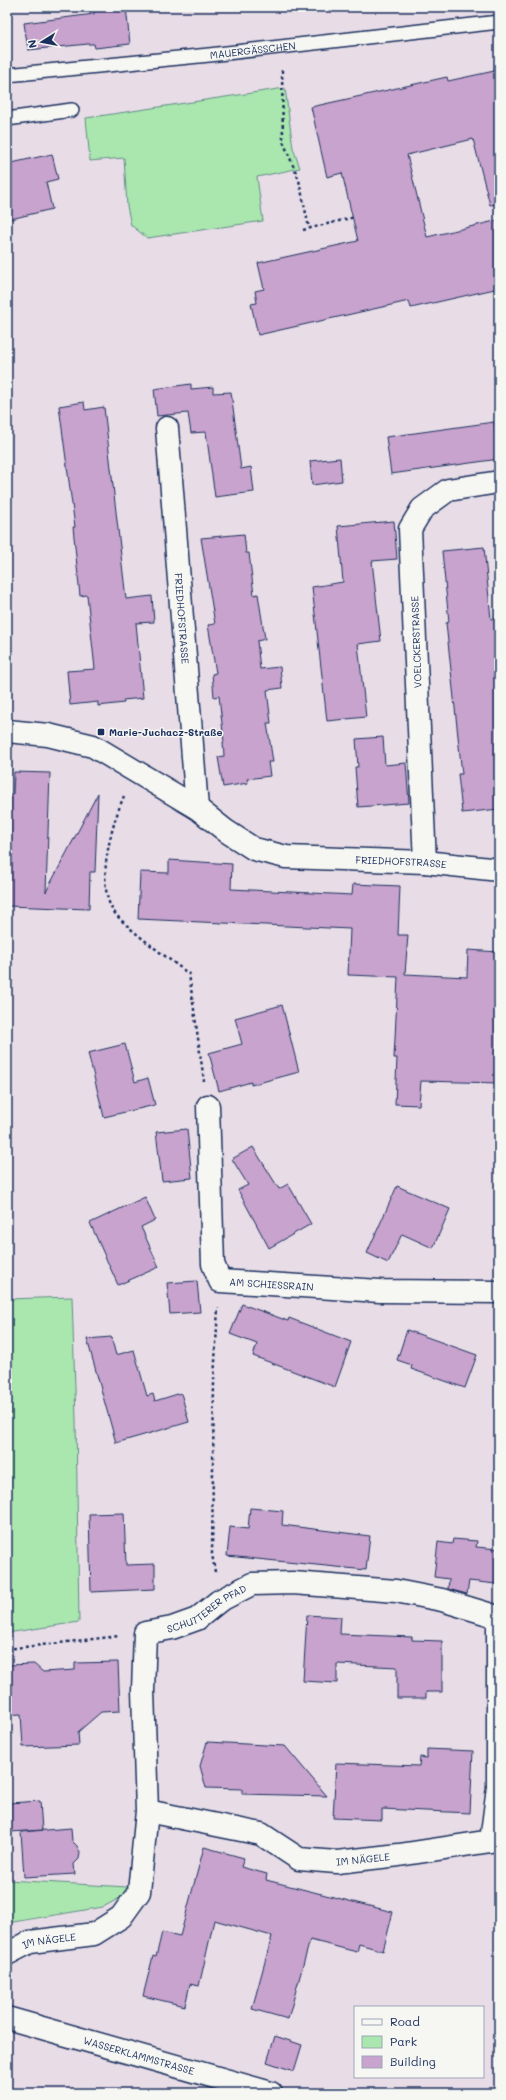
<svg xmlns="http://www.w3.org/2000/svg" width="506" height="2100" viewBox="0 0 506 2100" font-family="Mali,sans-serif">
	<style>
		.green { fill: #a9e7ae; stroke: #628b86 }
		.building { fill: #c7a3cd; stroke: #1b2f5e }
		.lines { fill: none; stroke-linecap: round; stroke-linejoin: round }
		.service-casing { stroke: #1b2f5e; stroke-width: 16 }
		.minor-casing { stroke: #1b2f5e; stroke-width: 25 }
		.path { stroke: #1b2f5e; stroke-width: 2.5; stroke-dasharray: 3 3; stroke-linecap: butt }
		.service { stroke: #f6f6f2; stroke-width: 13 }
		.minor { stroke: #f6f6f2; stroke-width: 22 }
		.poi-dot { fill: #1b2f5e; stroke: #f6f6f2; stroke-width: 1.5 }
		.labels { text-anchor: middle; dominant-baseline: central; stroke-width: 3; stroke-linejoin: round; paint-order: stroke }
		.street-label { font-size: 10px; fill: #1b2f5e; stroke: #f6f6f2 }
		.poi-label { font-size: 10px; font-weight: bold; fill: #1b2f5e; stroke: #f6f6f2; text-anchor: start }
	</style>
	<rect width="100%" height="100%" fill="#e8dde7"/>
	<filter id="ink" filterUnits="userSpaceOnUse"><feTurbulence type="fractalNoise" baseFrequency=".025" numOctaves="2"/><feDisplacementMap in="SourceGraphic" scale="8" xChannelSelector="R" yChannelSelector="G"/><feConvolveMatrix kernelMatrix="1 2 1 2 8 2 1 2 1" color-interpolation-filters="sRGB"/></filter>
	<g filter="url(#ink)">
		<g class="green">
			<path d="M 285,88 L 293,148 L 300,168 L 257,177 L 263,221 L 147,238 L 131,225 L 127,206 L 124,158 L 90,161 L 86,118 Z"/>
			<path d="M 72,1297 L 76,1419 L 79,1622 L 7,1633 L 7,1299 Z"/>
			<path d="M 7,1880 L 128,1887 L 120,1898 L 103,1907 L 7,1923 Z"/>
		</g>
		<g class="building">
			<path d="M 111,7 L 126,7 L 130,44 L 95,48 L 94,44 L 88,44 L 28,50 L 24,23 L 94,14 L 94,9 Z"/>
			<path d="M 499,70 L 499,204 L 490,205 L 473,139 L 407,155 L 427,237 L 499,220 L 499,288 L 411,308 L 409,301 L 258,335 L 251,304 L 257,303 L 255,291 L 264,289 L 258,263 L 358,241 L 342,173 L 327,177 L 311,107 L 447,77 L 448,81 Z"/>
			<path d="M 52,154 L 58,179 L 46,182 L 52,209 L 7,220 L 7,164 Z"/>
			<path d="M 191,384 L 191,389 L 213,387 L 213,393 L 231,392 L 241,469 L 251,467 L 254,492 L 215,497 L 206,432 L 191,433 L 188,413 L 157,416 L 154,389 Z"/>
			<path d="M 84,402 L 85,410 L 104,407 L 126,599 L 152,596 L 154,622 L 136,623 L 143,698 L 123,700 L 124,703 L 98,706 L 98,702 L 70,705 L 67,671 L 95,669 L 87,595 L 80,596 L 73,527 L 75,527 L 59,406 Z"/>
			<path d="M 494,422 L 499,459 L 391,474 L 386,437 Z"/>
			<path d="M 340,458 L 342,481 L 312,485 L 310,461 Z"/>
			<path d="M 394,521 L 397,559 L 372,561 L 381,641 L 358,644 L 366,717 L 327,721 L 312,587 L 343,582 L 338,526 Z"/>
			<path d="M 244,534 L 246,553 L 249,553 L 254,595 L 258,594 L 265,639 L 257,641 L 260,669 L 280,667 L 282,688 L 267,690 L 271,723 L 267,723 L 273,762 L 268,762 L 270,776 L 247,779 L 248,783 L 223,787 L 218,757 L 224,756 L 223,742 L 224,742 L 219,696 L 214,697 L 212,674 L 216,673 L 208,625 L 215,624 L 201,538 Z"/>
			<path d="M 484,547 L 491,619 L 499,618 L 499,809 L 462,813 L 458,774 L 462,774 L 446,623 L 449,622 L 442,551 Z"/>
			<path d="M 383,737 L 385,765 L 406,763 L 409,803 L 358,807 L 355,767 L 358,767 L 356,739 Z"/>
			<path d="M 14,772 L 50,773 L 46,892 L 98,793 L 95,872 L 90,872 L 89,909 L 7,906 L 7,795 L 13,795 Z"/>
			<path d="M 169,860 L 232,864 L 231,889 L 352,895 L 353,884 L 400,886 L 398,935 L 408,935 L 405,974 L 467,977 L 468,950 L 499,952 L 499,1083 L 421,1081 L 419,1105 L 395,1104 L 397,1058 L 394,1058 L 398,977 L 348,975 L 350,929 L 138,919 L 140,872 L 169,873 Z"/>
			<path d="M 282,1005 L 299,1072 L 251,1085 L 251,1082 L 219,1091 L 209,1053 L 242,1044 L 235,1018 Z"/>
			<path d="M 125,1044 L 135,1082 L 148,1078 L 155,1105 L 104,1117 L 88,1053 Z"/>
			<path d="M 187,1129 L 192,1178 L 162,1181 L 156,1132 Z"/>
			<path d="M 253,1147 L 279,1189 L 288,1184 L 311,1224 L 269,1248 L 238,1190 L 248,1185 L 232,1159 Z"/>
			<path d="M 397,1186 L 450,1209 L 433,1248 L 402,1234 L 388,1263 L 367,1253 Z"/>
			<path d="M 145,1197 L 155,1220 L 141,1227 L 159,1267 L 118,1285 L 90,1223 Z"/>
			<path d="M 197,1281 L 200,1312 L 170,1314 L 167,1283 Z"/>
			<path d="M 242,1304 L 288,1321 L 289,1318 L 351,1342 L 335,1387 L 253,1356 L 257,1344 L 230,1334 Z"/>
			<path d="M 407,1330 L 477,1355 L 465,1388 L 411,1369 L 412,1365 L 397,1360 Z"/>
			<path d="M 111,1337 L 116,1355 L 134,1350 L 147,1396 L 153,1394 L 155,1401 L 181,1393 L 189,1422 L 116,1443 L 87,1339 Z"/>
			<path d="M 250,1508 L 283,1511 L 282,1525 L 370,1536 L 366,1570 L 227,1556 L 230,1527 L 248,1529 Z"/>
			<path d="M 124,1513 L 126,1565 L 155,1564 L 155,1589 L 91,1592 L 89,1514 Z"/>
			<path d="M 453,1539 L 477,1541 L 476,1547 L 499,1549 L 496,1584 L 469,1581 L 467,1594 L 448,1589 L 449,1579 L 434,1577 L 438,1542 L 452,1544 Z"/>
			<path d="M 307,1615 L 341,1617 L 340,1634 L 412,1637 L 412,1640 L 442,1641 L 442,1692 L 426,1692 L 426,1698 L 397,1698 L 397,1667 L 337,1664 L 337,1683 L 303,1681 Z"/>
			<path d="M 118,1662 L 120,1711 L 101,1712 L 78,1732 L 79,1745 L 23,1747 L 21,1714 L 7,1715 L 7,1665 L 34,1664 L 43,1672 L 75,1670 L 75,1663 Z"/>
			<path d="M 207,1742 L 285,1746 L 327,1796 L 242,1794 L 242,1789 L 206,1788 L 200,1766 Z"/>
			<path d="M 427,1749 L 473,1751 L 470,1813 L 382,1809 L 382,1820 L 333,1818 L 336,1763 L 419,1766 L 420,1757 L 427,1758 Z"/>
			<path d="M 40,1801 L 42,1830 L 10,1832 L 9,1803 Z"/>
			<path d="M 71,1828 L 72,1841 L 77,1846 L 80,1852 L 79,1859 L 74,1864 L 75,1874 L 24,1877 L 21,1832 Z"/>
			<path d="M 204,1847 L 244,1858 L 241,1867 L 267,1874 L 266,1880 L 393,1912 L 383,1951 L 359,1944 L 357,1952 L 310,1940 L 288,2019 L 252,2009 L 272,1936 L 214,1920 L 199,1986 L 190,1984 L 185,2006 L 143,1996 L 153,1956 L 156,1957 L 162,1932 L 180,1936 Z"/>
			<path d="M 275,2036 L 302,2045 L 294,2071 L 267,2062 Z"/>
		</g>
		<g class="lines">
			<g class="service-casing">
				<g id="service">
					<path id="s1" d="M 7,75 L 209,55 L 499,22"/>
					<path d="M 7,119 L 72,110"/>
				</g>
			</g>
			<g class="minor-casing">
				<g id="minor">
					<path id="s2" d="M 167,428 L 197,808"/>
					<path id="s3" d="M 7,731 L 48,735 L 93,746 L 197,808 L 226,831 L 254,849 L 286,857 L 425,862 L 499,870"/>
					<path d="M 425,862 L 410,529 L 422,509 L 448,490 L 499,482"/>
					<path id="s4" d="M 208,1106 L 213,1264 L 220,1281 L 380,1291 L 499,1292"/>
					<path id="s5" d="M 7,1954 L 30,1942 L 94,1934 L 121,1917 L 139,1892 L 147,1811 L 143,1691 L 145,1633 L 172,1628 L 197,1619 L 219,1601 L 252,1584 L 293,1583 L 396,1591 L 442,1600 L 498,1617 L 498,1787 L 491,1841 L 399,1855 L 337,1862 L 299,1859 L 261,1834 L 147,1811"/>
					<path id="s6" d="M 7,2018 L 271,2093"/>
				</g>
			</g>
			<g class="path">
				<path d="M 282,70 L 283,141 L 299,180 L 309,228"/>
				<path d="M 303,230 L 355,217"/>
				<path d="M 124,796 C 112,824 96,880 112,909 C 121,925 172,961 189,974 L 204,1081"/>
				<path d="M 215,1572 L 212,1554 L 214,1380 L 218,1308"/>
				<path d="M 7,1649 L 119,1636"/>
			</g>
			<use href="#service" class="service"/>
			<use href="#minor" class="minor"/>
		</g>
	</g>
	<rect class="poi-dot" x="97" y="728" width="8" height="8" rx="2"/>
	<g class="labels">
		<g class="street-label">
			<text stroke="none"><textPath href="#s1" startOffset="247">MAUERGÄSSCHEN</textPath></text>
			<text stroke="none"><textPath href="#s2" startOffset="191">FRIEDHOFSTRASSE</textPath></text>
			<text transform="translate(416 642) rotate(-92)">VOELCKERSTRASSE</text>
			<text stroke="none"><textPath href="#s3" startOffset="427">FRIEDHOFSTRASSE</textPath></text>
			<text stroke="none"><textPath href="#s4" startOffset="228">AM SCHIESSRAIN</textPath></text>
			<text stroke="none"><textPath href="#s5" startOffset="480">SCHUTTERER PFAD</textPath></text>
			<text transform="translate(363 1859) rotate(-6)">IM NÄGELE</text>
			<text stroke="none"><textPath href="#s5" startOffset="45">IM NÄGELE</textPath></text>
			<text stroke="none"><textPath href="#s6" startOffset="137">WASSERKLAMMSTRASSE</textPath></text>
		</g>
		<g class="poi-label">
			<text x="109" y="732">Marie-Juchacz-Straße</text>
		</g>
	</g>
	<rect width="506" height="2100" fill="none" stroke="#f6f6f2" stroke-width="24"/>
	<rect x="12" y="12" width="482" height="2076" fill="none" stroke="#1b2f5e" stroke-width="1.5" filter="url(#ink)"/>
	<rect x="354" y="2006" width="130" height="72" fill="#f6f6f2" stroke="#9ea6b7"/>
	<rect x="362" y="2019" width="20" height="6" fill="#f6f6f2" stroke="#9ea6b7"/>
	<text x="390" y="2026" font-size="12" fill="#1b2f5e">Road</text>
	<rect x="362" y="2036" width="20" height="12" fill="#a9e7ae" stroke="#9ea6b7"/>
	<text x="390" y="2046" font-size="12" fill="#1b2f5e">Park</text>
	<rect x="362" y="2056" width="20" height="12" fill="#c7a3cd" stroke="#9ea6b7"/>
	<text x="390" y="2066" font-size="12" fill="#1b2f5e">Building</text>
	<g transform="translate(42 42) rotate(259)" stroke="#f6f6f2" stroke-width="3" paint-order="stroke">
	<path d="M0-3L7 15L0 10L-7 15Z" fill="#1b2f5e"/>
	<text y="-6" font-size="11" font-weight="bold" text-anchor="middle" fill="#1b2f5e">N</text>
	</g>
</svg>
